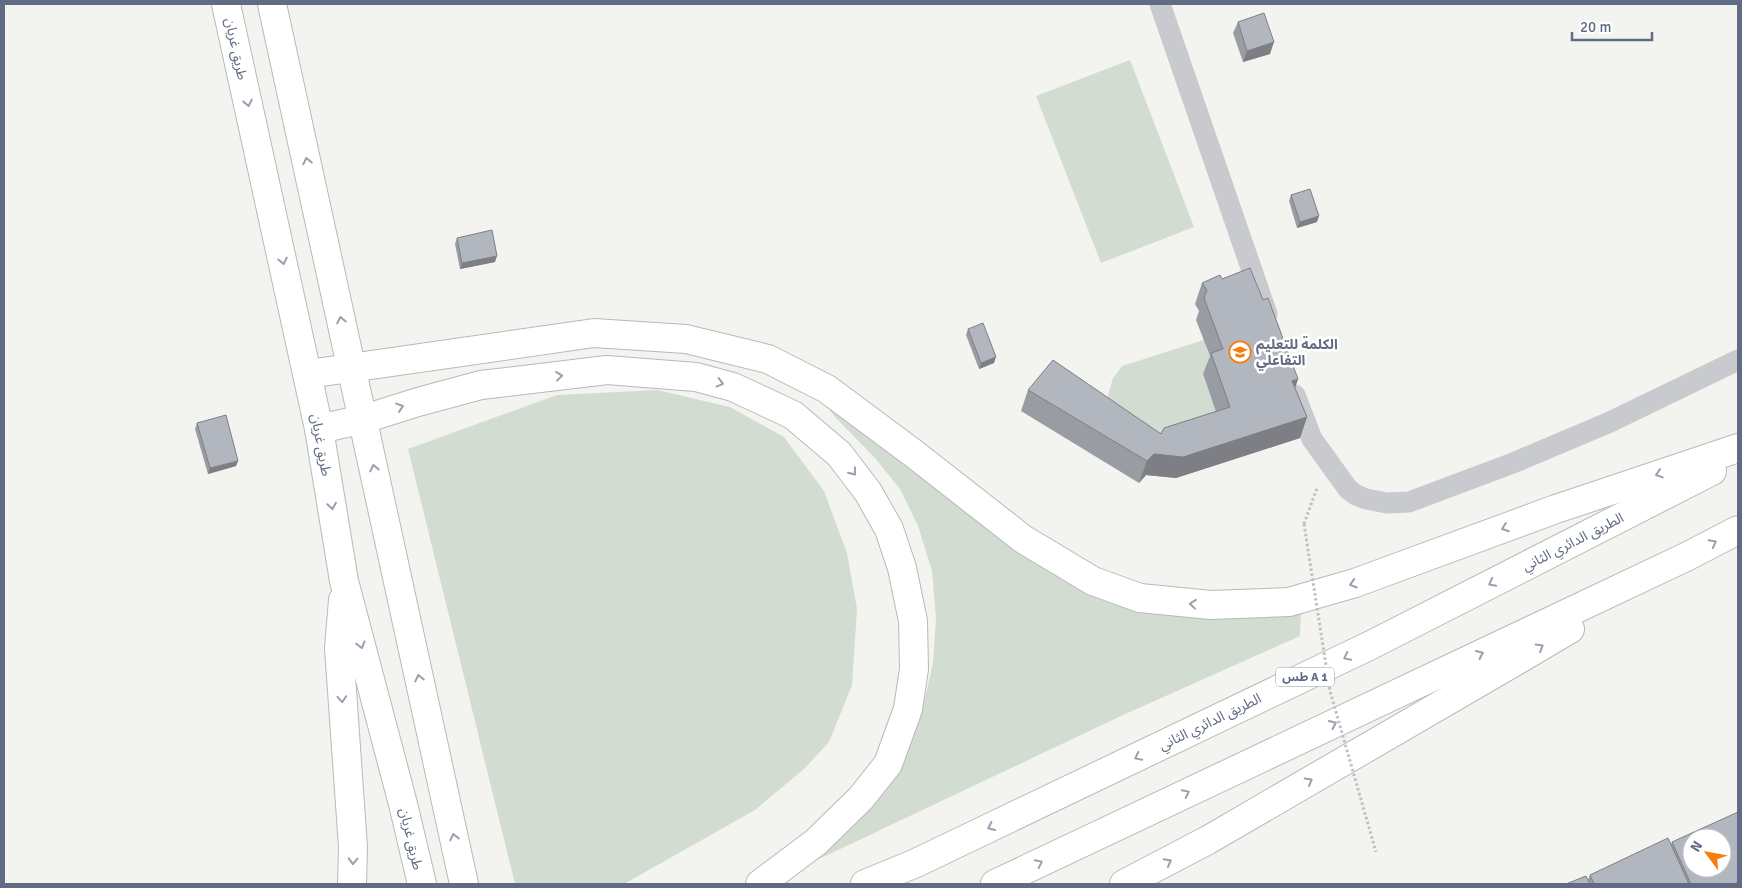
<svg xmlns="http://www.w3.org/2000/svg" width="1742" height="888" viewBox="0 0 1742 888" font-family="Signika,'Noto Sans Arabic',sans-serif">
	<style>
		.green { fill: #d2dcd0 }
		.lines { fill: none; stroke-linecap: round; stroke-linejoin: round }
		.highway-casing { stroke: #b7b9bd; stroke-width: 30 }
		.path { stroke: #bec0c2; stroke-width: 3; stroke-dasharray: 2.5 2.5; stroke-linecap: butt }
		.street { stroke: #c8cace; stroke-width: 21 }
		.highway { stroke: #fff; stroke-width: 28 }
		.path-bridge { stroke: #bec0c2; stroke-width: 3; stroke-dasharray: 2.5 2.5; stroke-linecap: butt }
		.wall { fill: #999da3 }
		.shaded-wall { fill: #7d7f85 }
		.building { fill: #b2b6be; stroke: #7d7f85; fill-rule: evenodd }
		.oneway { stroke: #989faf }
		.labels { text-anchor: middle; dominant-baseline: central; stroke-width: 5; stroke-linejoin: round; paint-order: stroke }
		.shield { fill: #fff; stroke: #9097a9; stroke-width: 1 }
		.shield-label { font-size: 12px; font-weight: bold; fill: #606b84 }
		.street-label { font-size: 14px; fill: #606b84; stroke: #fff }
		.poi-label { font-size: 14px; font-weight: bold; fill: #606b84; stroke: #fff; text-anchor: start }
	</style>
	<rect width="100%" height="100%" fill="#f3f4ef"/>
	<g class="green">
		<path d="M 1130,60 L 1194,227 L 1101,263 L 1036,96 Z"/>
		<path d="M 1204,340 L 1215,370 L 1203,375 L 1222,429 L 1156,449 L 1110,409 L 1108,395 L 1113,378 L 1122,366 Z"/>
		<path d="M 657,390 L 730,407 L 784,437 L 824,491 L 847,553 L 857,609 L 852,685 L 829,742 L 805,768 L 755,810 L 624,884 L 515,884 L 408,449 L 557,395 Z"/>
		<path d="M 819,395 L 970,509 L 1097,598 L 1155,611 L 1301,610 L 1300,636 L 1121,716 L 798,869 L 905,750 L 923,707 L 933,663 L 936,618 L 932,571 L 918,526 L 900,489 L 875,458 L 834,416 Z"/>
	</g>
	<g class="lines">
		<g class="highway-casing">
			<g id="highway">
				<path d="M 226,4 L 319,429 L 344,581 L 403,804 L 422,884"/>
				<path d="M 272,4 L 464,884"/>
				<path d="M 308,374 L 594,333 L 686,339 L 768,359 L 827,389 L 913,453 L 1023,539 L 1093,581 L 1140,598 L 1211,605 L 1289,602 L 1355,583 L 1556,509 L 1738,448"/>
				<path d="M 319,429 L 364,419 L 418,402 L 481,385 L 607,370 L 696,377 L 733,387 L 793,415 L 839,454 L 868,492 L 889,529 L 902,568 L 913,621 L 914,669 L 908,709 L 888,764 L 861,798 L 816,842 L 760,884"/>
				<path d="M 343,600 L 339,648 L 353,847 L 352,884"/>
				<path d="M 865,884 L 916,863 L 1371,645 L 1712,471"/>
				<path d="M 995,884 L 1688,556 L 1738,530"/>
				<path d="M 1124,884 L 1208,840 L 1516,661 L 1570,629"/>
			</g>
		</g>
		<path class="path" d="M 1304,524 L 1317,488"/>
		<g class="street">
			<path d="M 1160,4 L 1267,314"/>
			<path d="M 1295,395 L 1312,439 L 1348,489 L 1356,495 L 1366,499 L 1387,503 L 1409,502 L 1513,463 L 1610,422 L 1738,360"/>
		</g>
		<use href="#highway" class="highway"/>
		<path class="path-bridge" d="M 1304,524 L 1330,691 L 1376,852"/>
	</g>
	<g class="wall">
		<path d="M 1238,22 L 1270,54 L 1243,62 L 1233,33 Z"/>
		<path d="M 1291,195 L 1317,222 L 1297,228 L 1289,201 Z"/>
		<path d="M 457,238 L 495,262 L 460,269 L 455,244 Z"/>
		<path d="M 1222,279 L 1263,300 L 1298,379 L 1295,388 L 1307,417 L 1300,438 L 1176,478 L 1146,475 L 1139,483 L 1021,411 L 1028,390 L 1161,434 L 1216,412 L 1203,374 L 1210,356 L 1196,320 L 1199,311 L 1195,304 L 1202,283 Z"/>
		<path d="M 968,329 L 994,363 L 979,369 L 966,335 Z"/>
		<path d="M 197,423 L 238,461 L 236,466 L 208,474 L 195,429 Z"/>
		<path d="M 1672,842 L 1738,884 L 1566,884 L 1588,880 L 1590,875 L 1671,845 Z"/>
	</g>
	<g class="shaded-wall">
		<path d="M 1274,42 L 1270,54 L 1243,62 L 1247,51 Z"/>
		<path d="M 1319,216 L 1317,222 L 1297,228 L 1300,222 Z"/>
		<path d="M 497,256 L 495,262 L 460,269 L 462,263 Z"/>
		<path d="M 996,357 L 994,363 L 979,369 L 981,363 Z"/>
		<path d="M 1298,379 L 1291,400 L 1292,381 Z"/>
		<path d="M 1307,417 L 1300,438 L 1176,478 L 1146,475 L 1139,483 L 1147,461 L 1154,454 Z"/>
		<path d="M 238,461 L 236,466 L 208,474 L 210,468 Z"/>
	</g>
	<g class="building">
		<path d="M 1264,13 L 1274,42 L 1247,51 L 1238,22 Z"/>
		<path d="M 1310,189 L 1319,216 L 1300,222 L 1291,195 Z"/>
		<path d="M 492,230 L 497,256 L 462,263 L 457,238 Z"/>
		<path d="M 1250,268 L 1263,300 L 1268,298 L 1298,379 L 1292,381 L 1307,417 L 1183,457 L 1154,454 L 1147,461 L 1028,390 L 1053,360 L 1161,434 L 1164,428 L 1230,407 L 1211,353 L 1223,349 L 1204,298 L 1207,290 L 1202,283 L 1220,275 L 1222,279 Z"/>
		<path d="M 983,323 L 996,357 L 981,363 L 968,329 Z"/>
		<path d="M 226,415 L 238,461 L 210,468 L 197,423 Z"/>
		<path d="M 1738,812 L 1738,882 L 1734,884 L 1691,884 L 1672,842 ZM 1692,838 L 1722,838 L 1722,868 L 1692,868 Z"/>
		<path d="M 1668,838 L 1689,884 L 1594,884 L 1590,875 Z"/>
		<path d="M 1586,876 L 1590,884 L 1566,884 Z"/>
	</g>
	<defs><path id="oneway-chevron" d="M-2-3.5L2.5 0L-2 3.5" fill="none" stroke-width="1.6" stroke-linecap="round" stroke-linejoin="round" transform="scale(1.25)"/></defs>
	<g class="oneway">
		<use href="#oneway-chevron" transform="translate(248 103) rotate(78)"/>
		<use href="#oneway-chevron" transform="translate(307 161) rotate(-102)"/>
		<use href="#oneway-chevron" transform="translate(283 261) rotate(78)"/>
		<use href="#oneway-chevron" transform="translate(341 320) rotate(-102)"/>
		<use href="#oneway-chevron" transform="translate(559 376) rotate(-7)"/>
		<use href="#oneway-chevron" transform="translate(720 383) rotate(15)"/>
		<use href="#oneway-chevron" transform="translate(400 407) rotate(-18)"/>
		<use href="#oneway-chevron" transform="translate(374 468) rotate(-102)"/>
		<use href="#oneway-chevron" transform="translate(853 472) rotate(52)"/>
		<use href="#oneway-chevron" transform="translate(1659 474) rotate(162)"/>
		<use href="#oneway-chevron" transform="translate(332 506) rotate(81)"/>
		<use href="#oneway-chevron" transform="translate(1505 528) rotate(160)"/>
		<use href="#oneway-chevron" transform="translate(1713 543) rotate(-28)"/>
		<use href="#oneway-chevron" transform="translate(1492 583) rotate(153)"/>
		<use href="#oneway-chevron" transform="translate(1353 584) rotate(163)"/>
		<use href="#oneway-chevron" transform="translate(1193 604) rotate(-174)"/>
		<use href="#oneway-chevron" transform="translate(361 645) rotate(75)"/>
		<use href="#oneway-chevron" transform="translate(1540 647) rotate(-31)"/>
		<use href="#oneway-chevron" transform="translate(1480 654) rotate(-25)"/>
		<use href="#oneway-chevron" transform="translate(1347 657) rotate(154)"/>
		<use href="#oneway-chevron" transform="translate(419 678) rotate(-102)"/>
		<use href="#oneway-chevron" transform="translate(342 699) rotate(86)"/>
		<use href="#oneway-chevron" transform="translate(1333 724) rotate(-25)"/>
		<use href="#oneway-chevron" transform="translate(1138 757) rotate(154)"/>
		<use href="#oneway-chevron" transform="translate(1309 781) rotate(-30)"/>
		<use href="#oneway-chevron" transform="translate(1186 793) rotate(-26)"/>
		<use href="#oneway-chevron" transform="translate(991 827) rotate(155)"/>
		<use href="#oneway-chevron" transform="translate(454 837) rotate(-102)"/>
		<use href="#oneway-chevron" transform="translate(353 861) rotate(92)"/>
		<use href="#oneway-chevron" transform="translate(1168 862) rotate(-28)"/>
		<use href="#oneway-chevron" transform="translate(1039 863) rotate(-26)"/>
	</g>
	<defs>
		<g id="school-ring" transform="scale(1.125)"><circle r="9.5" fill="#fff" stroke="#f57e0e" stroke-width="1.5"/><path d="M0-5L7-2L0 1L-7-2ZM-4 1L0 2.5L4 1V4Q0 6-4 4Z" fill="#f57e0e"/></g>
	</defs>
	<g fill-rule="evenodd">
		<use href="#school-ring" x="1240" y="352"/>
	</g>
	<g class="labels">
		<rect class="shield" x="1276" y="667.5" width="58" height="19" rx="4"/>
		<g class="shield-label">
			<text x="1305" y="677">طس A 1</text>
		</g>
		<g class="street-label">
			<text transform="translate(236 49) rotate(78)">طريق غريان</text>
			<text transform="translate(321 445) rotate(80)">طريق غريان</text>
			<text transform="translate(1573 542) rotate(-27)">الطريق الدائري الثاني</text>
			<text transform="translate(1210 722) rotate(-26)">الطريق الدائري الثاني</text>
			<text transform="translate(411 839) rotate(77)">طريق غريان</text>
		</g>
		<g class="poi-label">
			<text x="1256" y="344">الكلمة للتعليم<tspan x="1256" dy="16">التفاعلي</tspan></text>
		</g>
	</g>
	<rect width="1742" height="888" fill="none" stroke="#606b84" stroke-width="10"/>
	<g transform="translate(1707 853) rotate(302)"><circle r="24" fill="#ffffff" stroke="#bfc4ce"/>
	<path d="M0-4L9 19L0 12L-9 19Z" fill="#f57e0e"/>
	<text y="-8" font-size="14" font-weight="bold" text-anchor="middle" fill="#606b84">N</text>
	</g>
	<path d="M1572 32v8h80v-8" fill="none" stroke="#606b84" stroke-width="2.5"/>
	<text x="1580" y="32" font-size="15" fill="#606b84" stroke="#ffffff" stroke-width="4" paint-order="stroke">20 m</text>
</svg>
